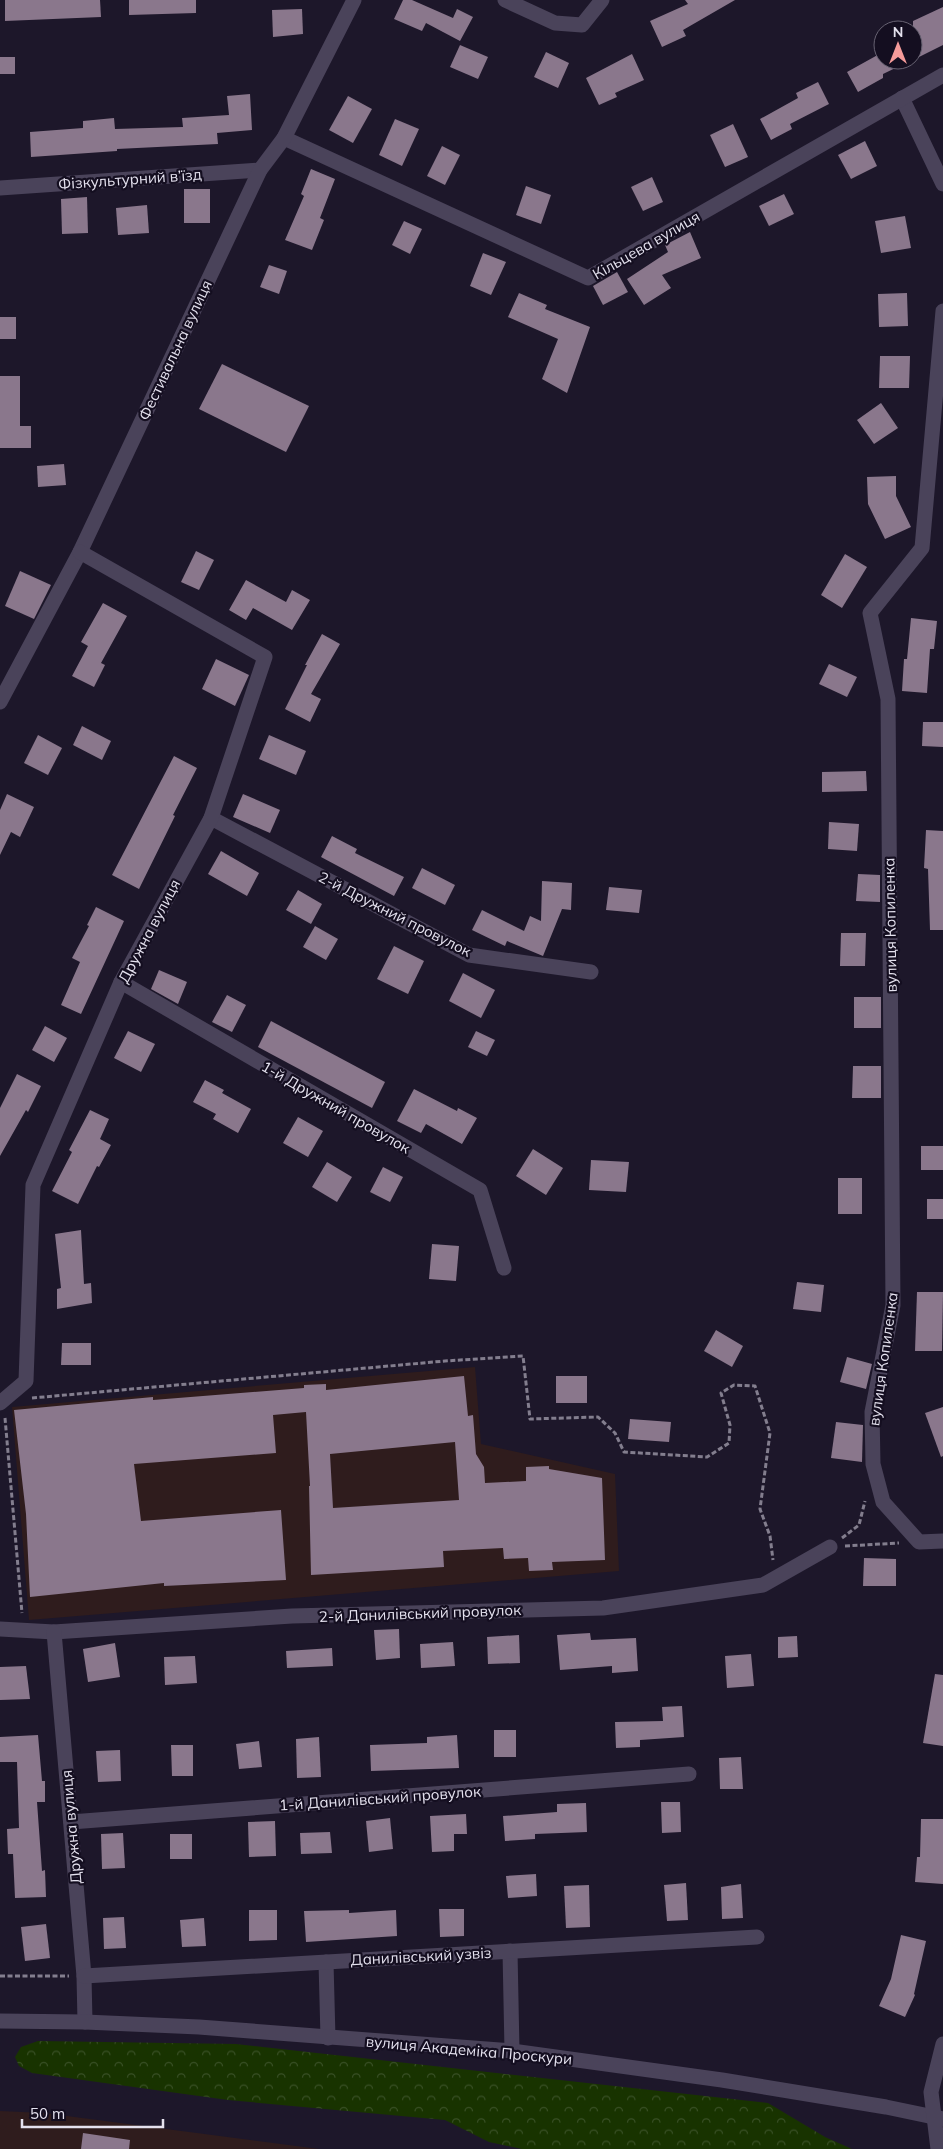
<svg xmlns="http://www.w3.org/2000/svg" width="943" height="2149" viewBox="0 0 943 2149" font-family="Mulish,sans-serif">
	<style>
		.industrial { fill: #2f1c1d }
		.forest { fill: url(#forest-crowns) }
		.building { fill: #8a778c; fill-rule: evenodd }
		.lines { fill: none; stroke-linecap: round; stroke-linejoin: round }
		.path { stroke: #837e8e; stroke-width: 3; stroke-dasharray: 5 2.5; stroke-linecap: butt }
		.minor { stroke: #4a435a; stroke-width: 15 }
		.labels { text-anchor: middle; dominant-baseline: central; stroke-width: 4.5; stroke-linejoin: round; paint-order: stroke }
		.street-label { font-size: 15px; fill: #e4e1ee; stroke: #140e20 }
	</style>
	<defs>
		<pattern id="forest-crowns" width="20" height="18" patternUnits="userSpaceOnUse" patternTransform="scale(1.25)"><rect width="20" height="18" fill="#183300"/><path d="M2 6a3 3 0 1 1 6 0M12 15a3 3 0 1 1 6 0" fill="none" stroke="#395026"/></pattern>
	</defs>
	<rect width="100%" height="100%" fill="#1d172a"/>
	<g class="industrial">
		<path d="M 475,1367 L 481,1444 L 615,1474 L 619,1571 L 29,1620 L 12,1407 Z"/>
		<path d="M 0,2111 L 44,2113 L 319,2149 L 0,2149 Z"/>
	</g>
	<path class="forest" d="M 38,2041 L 236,2044 L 768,2103 L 825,2137 L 852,2149 L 522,2149 L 489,2142 L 445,2120 L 228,2100 L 32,2073 L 19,2066 L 15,2057 L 21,2047 Z"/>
	<g class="building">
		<path d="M 5,0 L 100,0 L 101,17 L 5,21 Z"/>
		<path d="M 129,0 L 196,0 L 196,13 L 129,15 Z"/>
		<path d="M 403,0 L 412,0 L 453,18 L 457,9 L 473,17 L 460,41 L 426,23 L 422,31 L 394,19 Z"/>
		<path d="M 685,0 L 735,0 L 683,30 L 686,36 L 662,47 L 650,21 L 688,4 Z"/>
		<path d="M 943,7 L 943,45 L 913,60 L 913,21 Z"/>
		<path d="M 302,9 L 303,34 L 273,37 L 272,10 Z"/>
		<path d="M 460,45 L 488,57 L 478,79 L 450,67 Z"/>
		<path d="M 546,52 L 569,63 L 558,88 L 534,77 Z"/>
		<path d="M 883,52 L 883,60 L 912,60 L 883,74 L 883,78 L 858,92 L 847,72 Z"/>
		<path d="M 632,54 L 644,80 L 615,93 L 617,97 L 599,105 L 586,78 Z"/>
		<rect x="0" y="57" width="15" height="17"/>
		<path d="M 818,82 L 829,104 L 790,124 L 792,129 L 771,140 L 760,119 L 798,98 L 796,93 Z"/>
		<path d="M 250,94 L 252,130 L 217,133 L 218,144 L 117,149 L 117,151 L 31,157 L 30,132 L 83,128 L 83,121 L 114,118 L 115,129 L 183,127 L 182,118 L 229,115 L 227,96 Z"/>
		<path d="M 348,96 L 372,109 L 353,143 L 329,130 Z"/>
		<path d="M 395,119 L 419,129 L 402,166 L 379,155 Z"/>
		<path d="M 733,124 L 748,157 L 725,167 L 710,135 Z"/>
		<path d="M 865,141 L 877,166 L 851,179 L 838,155 Z"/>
		<path d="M 442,146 L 460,155 L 445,185 L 427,176 Z"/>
		<path d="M 311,169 L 335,179 L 320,218 L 324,220 L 312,250 L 285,240 L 304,196 L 301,194 Z"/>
		<path d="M 652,177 L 663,202 L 643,211 L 631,187 Z"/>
		<path d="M 526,186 L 551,195 L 541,224 L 516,215 Z"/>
		<rect x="184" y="189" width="26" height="34"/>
		<path d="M 784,194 L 794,214 L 769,226 L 759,206 Z"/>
		<path d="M 87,197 L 88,233 L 62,234 L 61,199 Z"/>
		<path d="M 147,205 L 149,233 L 118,235 L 116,208 Z"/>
		<path d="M 905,216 L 911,248 L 881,253 L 875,221 Z"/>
		<path d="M 404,221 L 422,229 L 410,254 L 392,245 Z"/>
		<path d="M 690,232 L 701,258 L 662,275 L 671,288 L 644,305 L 627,279 L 668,252 L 665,245 Z"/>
		<path d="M 483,253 L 506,262 L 491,295 L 470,286 Z"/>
		<path d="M 269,265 L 287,271 L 279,294 L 260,287 Z"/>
		<path d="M 617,272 L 628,292 L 603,305 L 593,286 Z"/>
		<path d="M 519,293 L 547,305 L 545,309 L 590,327 L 567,393 L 542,379 L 558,339 L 508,317 Z"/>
		<path d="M 907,293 L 908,326 L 879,327 L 878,294 Z"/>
		<rect x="0" y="317" width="16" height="22"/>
		<path d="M 880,356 L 910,356 L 909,388 L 879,388 Z"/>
		<path d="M 222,364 L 309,406 L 286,452 L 199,409 Z"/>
		<path d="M 0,376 L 20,376 L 20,426 L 31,426 L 31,448 L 0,448 Z"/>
		<path d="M 881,403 L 898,428 L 874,444 L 857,420 Z"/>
		<path d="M 64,464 L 66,485 L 38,487 L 37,466 Z"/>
		<path d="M 896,476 L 896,496 L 911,527 L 885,539 L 868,504 L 867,477 Z"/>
		<path d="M 196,551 L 214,560 L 199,590 L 181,582 Z"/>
		<path d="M 845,554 L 867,567 L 842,608 L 821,595 Z"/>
		<path d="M 20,571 L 51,585 L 34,619 L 5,606 Z"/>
		<path d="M 246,580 L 286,602 L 292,590 L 310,600 L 292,630 L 253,608 L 246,620 L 229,610 Z"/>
		<path d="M 103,603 L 127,616 L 101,663 L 105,665 L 94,687 L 72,676 L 88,646 L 81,642 Z"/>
		<path d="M 911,618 L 937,621 L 934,649 L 930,649 L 927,693 L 902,691 L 904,659 L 907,659 Z"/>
		<path d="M 322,634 L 340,644 L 311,694 L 321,699 L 310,722 L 285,709 L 307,665 L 305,665 Z"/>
		<path d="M 216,659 L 249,675 L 235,706 L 202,689 Z"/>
		<path d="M 829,664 L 857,677 L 847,697 L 819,684 Z"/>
		<path d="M 923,722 L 943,722 L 943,747 L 922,746 Z"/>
		<path d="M 82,726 L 111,741 L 102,760 L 73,745 Z"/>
		<path d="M 38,735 L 62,748 L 48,775 L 24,763 Z"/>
		<path d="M 269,735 L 306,751 L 296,775 L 259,759 Z"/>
		<path d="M 174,756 L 197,768 L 173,815 L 175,816 L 139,889 L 112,875 Z"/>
		<path d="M 866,771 L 867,791 L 822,792 L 822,772 Z"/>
		<path d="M 7,794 L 34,807 L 20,837 L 11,832 L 0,855 L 0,810 Z"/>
		<path d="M 243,794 L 280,810 L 270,833 L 233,817 Z"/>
		<path d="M 829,822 L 859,824 L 857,851 L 828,849 Z"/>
		<path d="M 926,830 L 943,831 L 943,930 L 930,930 L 928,869 L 924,868 Z"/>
		<path d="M 332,836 L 357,849 L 355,853 L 404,877 L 394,896 L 321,857 Z"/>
		<path d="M 221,851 L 259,873 L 247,896 L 208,874 Z"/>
		<path d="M 422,868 L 455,885 L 445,905 L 412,888 Z"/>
		<path d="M 858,874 L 880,875 L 880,902 L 856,901 Z"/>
		<path d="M 542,881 L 572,883 L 571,910 L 562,909 L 543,956 L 507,941 L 505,946 L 472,930 L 482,910 L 524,931 L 530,916 L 541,921 Z"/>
		<path d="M 609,887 L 642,890 L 639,913 L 606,910 Z"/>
		<path d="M 298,890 L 322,904 L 311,924 L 286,910 Z"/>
		<path d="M 96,907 L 124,921 L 81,1014 L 61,1005 L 80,962 L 72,958 L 89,926 L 87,925 Z"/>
		<path d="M 315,926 L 338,939 L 326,960 L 303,947 Z"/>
		<path d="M 841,933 L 866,933 L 865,966 L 840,966 Z"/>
		<path d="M 394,946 L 424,961 L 408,994 L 377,979 Z"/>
		<path d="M 159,970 L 187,982 L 178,1004 L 151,989 Z"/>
		<path d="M 463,973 L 495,990 L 481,1018 L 449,1001 Z"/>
		<path d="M 227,995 L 246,1005 L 232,1032 L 212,1022 Z"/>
		<rect x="854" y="997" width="27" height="31"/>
		<path d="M 271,1021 L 385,1082 L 372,1108 L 258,1047 Z"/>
		<path d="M 45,1026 L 67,1038 L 54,1062 L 32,1050 Z"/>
		<path d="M 128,1031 L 155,1044 L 141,1072 L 114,1058 Z"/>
		<path d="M 476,1031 L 495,1040 L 487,1056 L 468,1047 Z"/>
		<path d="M 853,1066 L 881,1066 L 881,1098 L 852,1098 Z"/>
		<path d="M 17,1074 L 41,1086 L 28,1112 L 26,1110 L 0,1156 L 0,1108 Z"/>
		<path d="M 205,1080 L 224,1090 L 222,1093 L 251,1109 L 238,1133 L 213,1119 L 216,1114 L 193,1102 Z"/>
		<path d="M 414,1089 L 457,1111 L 458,1108 L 477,1118 L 462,1144 L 426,1124 L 421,1133 L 397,1121 Z"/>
		<path d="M 90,1110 L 109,1119 L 100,1139 L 111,1145 L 99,1167 L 97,1166 L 78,1204 L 52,1191 L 72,1152 L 69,1150 Z"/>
		<path d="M 298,1117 L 323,1131 L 308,1157 L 283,1143 Z"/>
		<rect x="921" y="1146" width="22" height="24"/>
		<path d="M 533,1149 L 563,1168 L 546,1195 L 516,1176 Z"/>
		<path d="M 591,1160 L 629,1162 L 626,1192 L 589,1190 Z"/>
		<path d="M 327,1162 L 352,1177 L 337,1202 L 312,1187 Z"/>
		<path d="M 383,1167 L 403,1177 L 390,1202 L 370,1192 Z"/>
		<rect x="838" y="1178" width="24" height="36"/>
		<rect x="927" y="1199" width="16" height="20"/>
		<path d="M 81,1230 L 84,1284 L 91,1283 L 92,1303 L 57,1309 L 57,1289 L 61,1288 L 55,1234 Z"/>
		<path d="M 432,1244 L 459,1246 L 456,1281 L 429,1279 Z"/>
		<path d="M 797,1282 L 824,1285 L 821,1312 L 793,1309 Z"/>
		<path d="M 917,1292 L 943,1292 L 942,1351 L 915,1351 Z"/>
		<path d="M 716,1330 L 743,1346 L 732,1367 L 704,1351 Z"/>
		<path d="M 62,1343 L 91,1343 L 91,1365 L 61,1365 Z"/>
		<path d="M 847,1357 L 872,1364 L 866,1389 L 840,1382 Z"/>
		<path d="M 464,1376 L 468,1416 L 473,1415 L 476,1454 L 484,1467 L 485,1483 L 526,1481 L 526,1467 L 549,1466 L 549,1469 L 602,1478 L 605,1560 L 552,1562 L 553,1570 L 529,1571 L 528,1558 L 504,1559 L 503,1548 L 443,1551 L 444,1567 L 311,1575 L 309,1486 L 310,1486 L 306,1412 L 273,1415 L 276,1453 L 134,1464 L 141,1521 L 281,1510 L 286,1580 L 164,1586 L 164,1583 L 30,1597 L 26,1514 L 14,1410 L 153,1397 L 153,1400 L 304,1388 L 304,1385 L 326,1384 L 326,1390 ZM 455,1442 L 459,1500 L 333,1508 L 330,1454 Z"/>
		<rect x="556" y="1376" width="31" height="27"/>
		<path d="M 943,1407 L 943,1456 L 941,1457 L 925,1413 Z"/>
		<path d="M 630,1419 L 671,1422 L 669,1442 L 628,1439 Z"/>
		<path d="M 836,1422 L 863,1425 L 862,1462 L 831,1458 Z"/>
		<path d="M 864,1558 L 896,1559 L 896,1586 L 863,1586 Z"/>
		<path d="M 399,1629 L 400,1658 L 376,1660 L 374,1630 Z"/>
		<path d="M 590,1633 L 591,1640 L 636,1638 L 638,1671 L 612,1673 L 612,1666 L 560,1670 L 557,1635 Z"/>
		<path d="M 519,1635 L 520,1663 L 488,1664 L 487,1637 Z"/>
		<path d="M 797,1636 L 798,1657 L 778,1658 L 778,1637 Z"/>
		<path d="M 453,1642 L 455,1666 L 421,1668 L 420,1644 Z"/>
		<path d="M 115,1643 L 120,1677 L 88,1682 L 83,1649 Z"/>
		<path d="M 332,1648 L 333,1666 L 287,1668 L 286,1651 Z"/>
		<path d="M 751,1654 L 754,1686 L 727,1688 L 725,1656 Z"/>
		<path d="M 195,1656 L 197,1683 L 165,1685 L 164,1657 Z"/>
		<path d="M 26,1666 L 30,1699 L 0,1700 L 0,1667 Z"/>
		<path d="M 935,1674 L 943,1675 L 943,1746 L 923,1743 Z"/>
		<path d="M 682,1706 L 684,1737 L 640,1740 L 640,1747 L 616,1748 L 615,1722 L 663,1721 L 662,1707 Z"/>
		<rect x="494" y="1730" width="22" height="27"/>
		<path d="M 38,1735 L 42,1781 L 45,1781 L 45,1802 L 37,1802 L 42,1871 L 45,1870 L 46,1897 L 15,1898 L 13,1854 L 8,1854 L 7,1829 L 19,1828 L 17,1762 L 0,1762 L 0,1737 Z"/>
		<path d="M 457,1735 L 459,1768 L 371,1771 L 370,1745 L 427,1743 L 427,1737 Z"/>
		<path d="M 319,1737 L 321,1777 L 297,1778 L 296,1739 Z"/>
		<path d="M 259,1741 L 262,1767 L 239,1769 L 236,1744 Z"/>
		<path d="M 171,1745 L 193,1745 L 193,1776 L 172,1776 Z"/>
		<path d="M 120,1750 L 121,1781 L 98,1782 L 96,1751 Z"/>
		<path d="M 741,1757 L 743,1789 L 720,1789 L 719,1758 Z"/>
		<path d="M 661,1802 L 680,1802 L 681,1832 L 662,1833 Z"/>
		<path d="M 586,1803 L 587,1832 L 535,1834 L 535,1839 L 505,1841 L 503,1816 L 557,1812 L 557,1804 Z"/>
		<path d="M 466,1814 L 467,1834 L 454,1834 L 454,1851 L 432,1852 L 430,1816 Z"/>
		<path d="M 390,1818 L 393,1849 L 369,1852 L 366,1821 Z"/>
		<path d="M 921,1819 L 943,1819 L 943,1884 L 915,1882 L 917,1857 L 920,1857 Z"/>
		<path d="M 275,1821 L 276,1856 L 249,1857 L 248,1822 Z"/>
		<path d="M 330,1832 L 332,1853 L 301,1854 L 300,1833 Z"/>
		<path d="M 123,1833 L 125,1868 L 102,1869 L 101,1834 Z"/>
		<rect x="170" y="1834" width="22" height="25"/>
		<path d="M 536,1874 L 537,1896 L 508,1898 L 506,1876 Z"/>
		<path d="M 686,1883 L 688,1920 L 667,1921 L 664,1885 Z"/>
		<path d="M 741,1884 L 743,1918 L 722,1919 L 721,1887 Z"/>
		<path d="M 589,1885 L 590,1927 L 566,1928 L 564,1886 Z"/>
		<path d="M 439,1909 L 464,1909 L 464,1936 L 440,1937 Z"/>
		<path d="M 249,1910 L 277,1910 L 277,1940 L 249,1941 Z"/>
		<path d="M 349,1910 L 349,1913 L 396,1910 L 397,1936 L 306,1942 L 304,1911 Z"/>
		<path d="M 124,1917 L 126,1948 L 104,1949 L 103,1918 Z"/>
		<path d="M 204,1918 L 206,1946 L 182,1947 L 180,1920 Z"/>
		<path d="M 46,1924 L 50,1958 L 25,1961 L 21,1927 Z"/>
		<path d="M 901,1935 L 926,1941 L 914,1994 L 915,1995 L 905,2017 L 879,2006 L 891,1979 Z"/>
		<path d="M 83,2133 L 130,2140 L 129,2149 L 81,2149 Z"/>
	</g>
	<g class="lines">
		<g class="path">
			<path d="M 32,1398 L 445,1361 L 523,1356 L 530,1419 L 598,1417 L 615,1433 L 624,1452 L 707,1457 L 729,1443 L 730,1425 L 721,1393 L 734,1385 L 755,1386 L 770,1433 L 760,1509 L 770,1536 L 773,1560"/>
			<path d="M 5,1418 L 22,1613"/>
			<path d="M 842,1538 L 859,1525 L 865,1501"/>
			<path d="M 845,1546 L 899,1543"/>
			<path d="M 0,1976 L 69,1976"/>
		</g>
		<g class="minor">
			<path d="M 505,0 L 555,23 L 582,25 L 602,0"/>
			<path d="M 902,98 L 943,184"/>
			<path d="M 284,138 L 588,278 L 943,75"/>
			<path d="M 0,188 L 260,170"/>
			<path d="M 943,311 L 922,548 L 870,613 L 888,699 L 893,1305 L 872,1412 L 873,1464 L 883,1502 L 919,1542 L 943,1541"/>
			<path d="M 0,702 L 80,552 L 260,170 L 284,138 L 354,0"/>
			<path d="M 211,818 L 469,955 L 591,972"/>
			<path d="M 121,982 L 480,1190 L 504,1268"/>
			<path d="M 0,1403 L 26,1381 L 33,1185 L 121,982 L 211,818 L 265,657 L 80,552"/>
			<path d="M 0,1629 L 54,1632 L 292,1616 L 603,1608 L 763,1585 L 830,1547"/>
			<path d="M 54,1632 L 84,1976 L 85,2022"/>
			<path d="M 71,1822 L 689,1774"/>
			<path d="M 510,1951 L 512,2051"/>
			<path d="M 326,1962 L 328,2038"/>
			<path d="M 84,1976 L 757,1937"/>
			<path d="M 0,2021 L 85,2022 L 199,2027 L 512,2051 L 722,2080 L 886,2107 L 943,2119"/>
			<path d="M 938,2149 L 931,2092 L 943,2044"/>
		</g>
	</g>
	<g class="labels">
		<g class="street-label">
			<text transform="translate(130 179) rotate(-4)">Фізкультурний в’їзд</text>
			<text transform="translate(646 245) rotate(-30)">Кільцева вулиця</text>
			<text transform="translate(175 350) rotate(-65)">Фестивальна вулиця</text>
			<text transform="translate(395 914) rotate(27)">2-й Дружний провулок</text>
			<text transform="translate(890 925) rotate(-91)">вулиця Копиленка</text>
			<text transform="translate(149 931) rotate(-62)">Дружна вулиця</text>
			<text transform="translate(336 1107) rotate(30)">1-й Дружний провулок</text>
			<text transform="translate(883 1359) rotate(-82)">вулиця Копиленка</text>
			<text transform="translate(420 1613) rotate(-2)">2-й Данилівський провулок</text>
			<text transform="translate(380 1798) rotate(-4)">1-й Данилівський провулок</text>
			<text transform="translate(71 1827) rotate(-95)">Дружна вулиця</text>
			<text transform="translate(421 1956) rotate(-3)">Данилівський узвіз</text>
			<text transform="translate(469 2050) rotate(5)">вулиця Академіка Проскури</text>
		</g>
	</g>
	<g transform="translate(898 45)"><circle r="24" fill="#140e20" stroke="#676272"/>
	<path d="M0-4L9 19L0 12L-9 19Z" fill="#f59b9a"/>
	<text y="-8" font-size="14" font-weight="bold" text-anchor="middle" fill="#e4e1ee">N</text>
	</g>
	<path d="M22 2119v8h141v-8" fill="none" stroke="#e4e1ee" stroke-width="2.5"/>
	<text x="30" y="2119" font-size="15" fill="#e4e1ee" stroke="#140e20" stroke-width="4" paint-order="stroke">50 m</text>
</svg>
